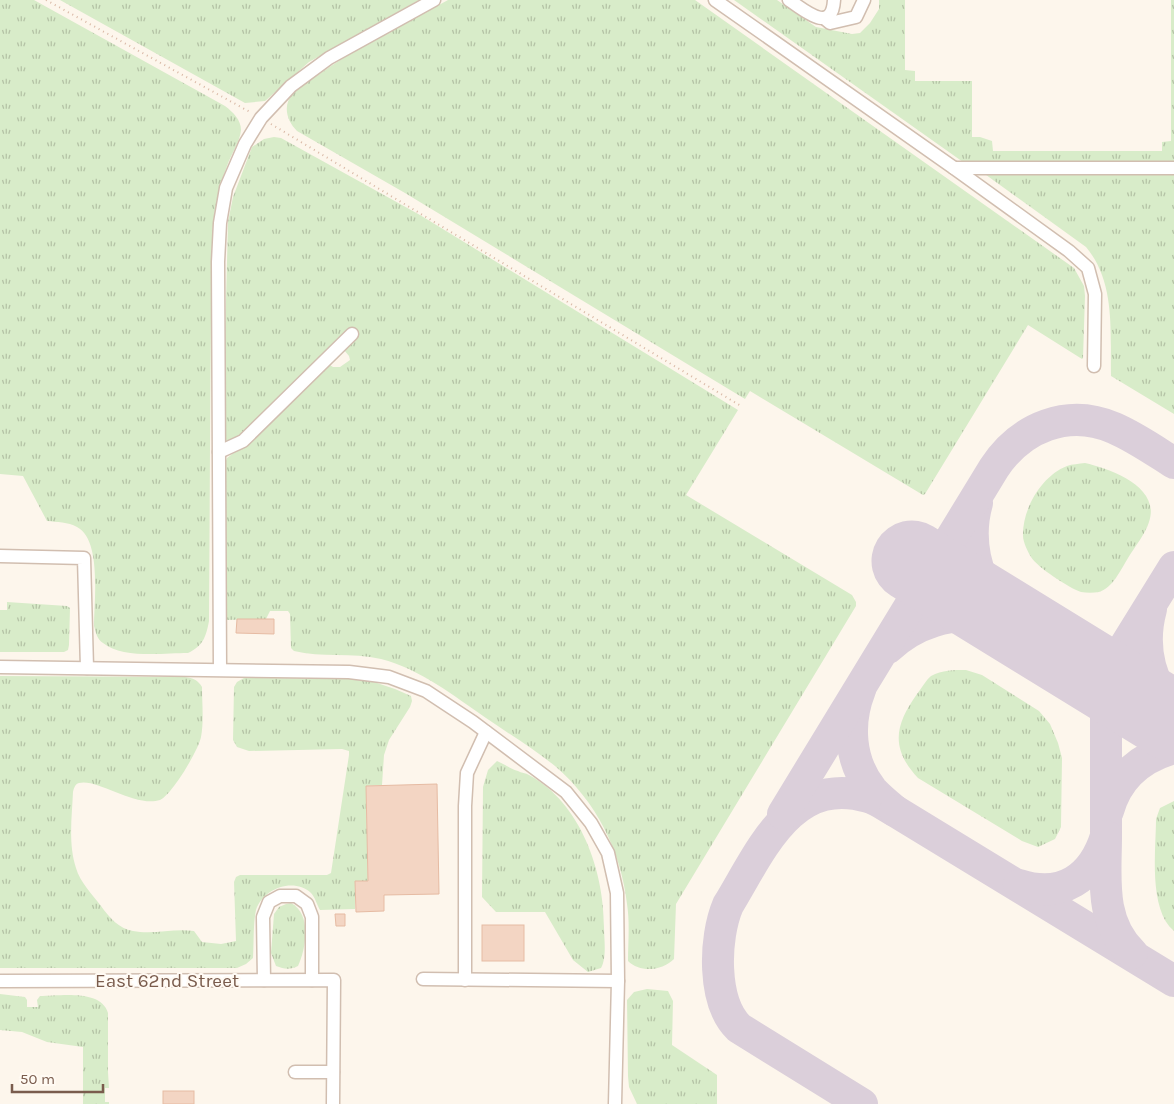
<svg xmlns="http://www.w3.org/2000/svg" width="1174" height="1104" viewBox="0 0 1174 1104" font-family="Karla,sans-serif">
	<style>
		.grass { fill: url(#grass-tufts) }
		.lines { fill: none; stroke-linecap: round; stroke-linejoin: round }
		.taxiway { stroke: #dbcfda; stroke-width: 32 }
		.runway { stroke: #dbcfda; stroke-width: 81 }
		.building { fill: #f3d5c3; stroke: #e6bba3 }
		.minor-casing { stroke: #d1beb0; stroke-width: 15 }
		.path { stroke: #d9b8a5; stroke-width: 2; stroke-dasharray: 1 4; stroke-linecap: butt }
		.minor { stroke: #fff; stroke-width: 12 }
		.labels { text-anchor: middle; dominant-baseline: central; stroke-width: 4; stroke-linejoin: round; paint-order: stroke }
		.street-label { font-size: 19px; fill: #7a5c4d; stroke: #fffaf3 }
	</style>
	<defs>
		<pattern id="grass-tufts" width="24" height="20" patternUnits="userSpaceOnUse" patternTransform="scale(1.25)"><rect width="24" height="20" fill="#d8ecc9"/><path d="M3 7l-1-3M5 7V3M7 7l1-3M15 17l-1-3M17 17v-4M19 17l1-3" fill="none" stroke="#b4c2a5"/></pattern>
	</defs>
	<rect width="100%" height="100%" fill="#fdf6ec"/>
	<g class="grass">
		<path d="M 0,0 L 34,0 L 225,106 C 233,112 241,120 241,130 C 240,142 231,154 227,166 C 218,190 213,213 212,239 C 210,367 210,494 209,621 C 206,637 203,646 188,653 C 164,653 122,659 103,643 C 97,639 96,633 94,626 C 94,601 102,540 77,527 C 68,522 57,522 47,521 L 23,476 L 0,474 Z"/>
		<path d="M 60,0 L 419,0 L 309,62 L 265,101 L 245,103 Z"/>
		<path d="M 448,0 L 695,0 L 1074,268 L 1084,286 L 1085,296 L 1083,358 L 1082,359 L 1028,325 L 925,494 L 923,495 L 750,391 L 745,399 L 405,193 L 297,131 C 287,121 282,106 293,93 C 299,86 310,80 318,75 C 358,46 405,24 448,0 Z"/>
		<path d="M 734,0 L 777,0 L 816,27 L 852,34 L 860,33 L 870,23 L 879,9 L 879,0 L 905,0 L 905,70 L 915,71 L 915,81 L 972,81 L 972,137 L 980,137 L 992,141 L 993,151 L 1162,151 L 1162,142 L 1171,141 L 1171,0 L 1174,0 L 1174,164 L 963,162 Z"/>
		<path d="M 274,137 L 281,138 L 420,215 L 738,410 L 686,495 L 852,595 L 856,602 L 856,606 L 676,904 L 674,959 C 662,971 640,973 628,961 C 628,943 630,923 627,904 C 621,851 596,801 555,766 C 534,749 509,734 486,718 C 454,696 420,669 381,659 C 352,652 321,658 294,651 L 291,648 L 290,614 L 288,611 L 270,611 L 266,619 L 225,620 L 225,463 L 227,458 L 244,445 L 328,364 L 333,367 L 340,367 L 350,360 L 349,356 L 344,350 L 358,331 L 354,328 L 240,438 L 229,442 L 226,441 L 225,340 L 228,222 L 233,197 L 252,147 L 264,139 Z"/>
		<path d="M 1174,170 L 1174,414 L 1111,376 C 1110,332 1116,283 1086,247 L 982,172 Z"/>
		<path d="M 1085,463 C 1111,469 1161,487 1149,522 C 1146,533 1134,548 1128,558 C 1121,569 1113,588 1099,592 C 1093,593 1087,593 1081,592 C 1069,588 1037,567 1031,557 C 1028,552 1023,542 1023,536 C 1022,510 1041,476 1067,466 C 1072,464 1079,464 1085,463 Z"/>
		<path d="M 7,602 L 67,606 L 70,608 L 69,645 L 68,650 L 64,652 L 0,652 L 0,610 L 7,610 Z"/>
		<path d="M 966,670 L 982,675 L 1039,711 L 1050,724 L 1058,743 L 1062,758 L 1061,827 L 1055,839 L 1038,847 L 1022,841 L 918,778 C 890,748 895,725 917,694 C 921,689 926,680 931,676 C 942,670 954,670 966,670 Z"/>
		<path d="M 0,676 L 185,677 C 193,678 198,680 202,687 C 202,703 204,721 201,737 C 199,749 172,795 160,800 C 136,808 97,778 79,783 C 75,784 74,788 73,792 C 72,816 68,844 76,868 C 80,882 92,894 101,906 C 109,917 119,929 133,931 C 153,935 174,928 194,931 L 202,942 L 221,944 L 236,941 L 234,882 L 236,877 L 240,875 L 327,875 L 331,873 L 349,755 L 349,751 L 342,749 L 249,751 L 237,747 L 233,740 L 234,687 L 237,682 L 244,678 L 365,679 L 395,689 L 411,696 L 412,701 L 410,707 L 389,740 L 384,755 L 382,785 L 366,786 L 368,881 L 355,881 L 355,909 L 320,910 C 317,905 315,897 311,893 C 293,877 263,889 256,910 C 253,924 254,943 253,958 L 246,964 L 237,968 L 0,968 Z"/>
		<path d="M 497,761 C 504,764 511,769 518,771 C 521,773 526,773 529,775 C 581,803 604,871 604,927 C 604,939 607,957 601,968 L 588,972 L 573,960 L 545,912 L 496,912 L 482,897 L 483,787 L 488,770 Z"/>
		<path d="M 1174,801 L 1174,931 C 1148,909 1156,850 1156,819 L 1160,808 Z"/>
		<path d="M 291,903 C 312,914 306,949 298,966 C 290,970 284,969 276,966 L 271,953 L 274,914 L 279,907 L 286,904 Z"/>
		<path d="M 647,989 L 668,991 L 673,1001 L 672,1045 L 717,1075 L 717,1104 L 637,1104 L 629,1087 L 628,1076 L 627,1000 L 634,992 Z"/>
		<path d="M 0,994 L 25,997 L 27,1000 L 27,1007 L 38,1007 L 37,1000 L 40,996 C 60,996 101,989 108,1013 L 108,1072 L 109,1088 L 105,1088 L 105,1102 L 109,1102 L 109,1104 L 83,1104 L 83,1047 L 47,1042 L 22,1032 L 0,1030 Z"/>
	</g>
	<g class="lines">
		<g class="taxiway">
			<path d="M 1151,609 C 1141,646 1150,682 1174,712"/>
			<path d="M 888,648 C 913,624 952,610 986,619 C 1002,623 1018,631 1034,636 C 1022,627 1007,619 998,607 C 975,578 967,538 977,503"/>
			<path d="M 860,690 C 847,723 849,761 872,790 C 879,798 887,804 895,811 C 886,806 878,800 868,797 C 791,774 760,853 728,905 C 714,938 712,1002 739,1028 L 862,1104"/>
			<path d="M 895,811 L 1174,981"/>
			<path d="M 1108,811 C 1117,777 1141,757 1174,748"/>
			<path d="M 783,814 L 994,468 C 1021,427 1068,408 1114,428 C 1135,437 1155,451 1174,463"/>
			<path d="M 1106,836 L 1106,716 L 1113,676 L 1122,651 L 1174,567"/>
			<path d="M 1019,885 C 1062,899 1093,878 1106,836 C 1106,877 1099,921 1132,953"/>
		</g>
		<path class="runway" d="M 912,561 L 1174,722"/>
	</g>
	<g class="building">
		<path d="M 237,619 L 274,619 L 274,634 L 236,633 Z"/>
		<path d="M 437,784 L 439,894 L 384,895 L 384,911 L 356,912 L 355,881 L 368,881 L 366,786 Z"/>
		<path d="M 335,914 L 345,914 L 345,926 L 336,926 Z"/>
		<rect x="482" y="925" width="42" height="36"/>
		<rect x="163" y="1091" width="31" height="13"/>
	</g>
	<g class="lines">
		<g class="minor-casing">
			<g id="minor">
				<path d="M 715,0 L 954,168 L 1069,251 L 1088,268 L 1095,294 L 1094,366"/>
				<path d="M 789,0 C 804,10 832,35 834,0"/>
				<path d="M 824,18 L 830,23 L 856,17 L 864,0"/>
				<path d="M 954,168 L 1174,168"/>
				<path d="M 219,452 L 243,441 L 352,334"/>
				<path d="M 0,556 L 84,558 L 87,668"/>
				<path d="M 0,667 L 349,672 L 389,677 L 426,691 L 473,722 L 566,792 L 591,823 L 608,853 L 617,893 L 618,981 L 615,1104"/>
				<path d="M 220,669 L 218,262 L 220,223 L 226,188 L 245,144 L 261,118 L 291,86 L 329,58 L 434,0"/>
				<path d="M 423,979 L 618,981"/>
				<path d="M 264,980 L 263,917 L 269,902 L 280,896 L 296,896 L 307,904 L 312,917 L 312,980"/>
				<path d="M 465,980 L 465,806 L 467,773 L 486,732"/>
				<path d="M 0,981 L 334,980 L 333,1104"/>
				<path d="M 295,1072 L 333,1072"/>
			</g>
		</g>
		<g class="path">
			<path d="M 46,0 L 250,112"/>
			<path d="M 271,124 L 741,406"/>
		</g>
		<use href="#minor" class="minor"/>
	</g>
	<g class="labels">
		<g class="street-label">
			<text x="167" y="981">East 62nd Street</text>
		</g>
	</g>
	<path d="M12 1084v8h91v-8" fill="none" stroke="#7a5c4d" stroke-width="2.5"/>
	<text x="20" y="1084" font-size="15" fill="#7a5c4d" stroke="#fffaf3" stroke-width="4" paint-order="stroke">50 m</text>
</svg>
